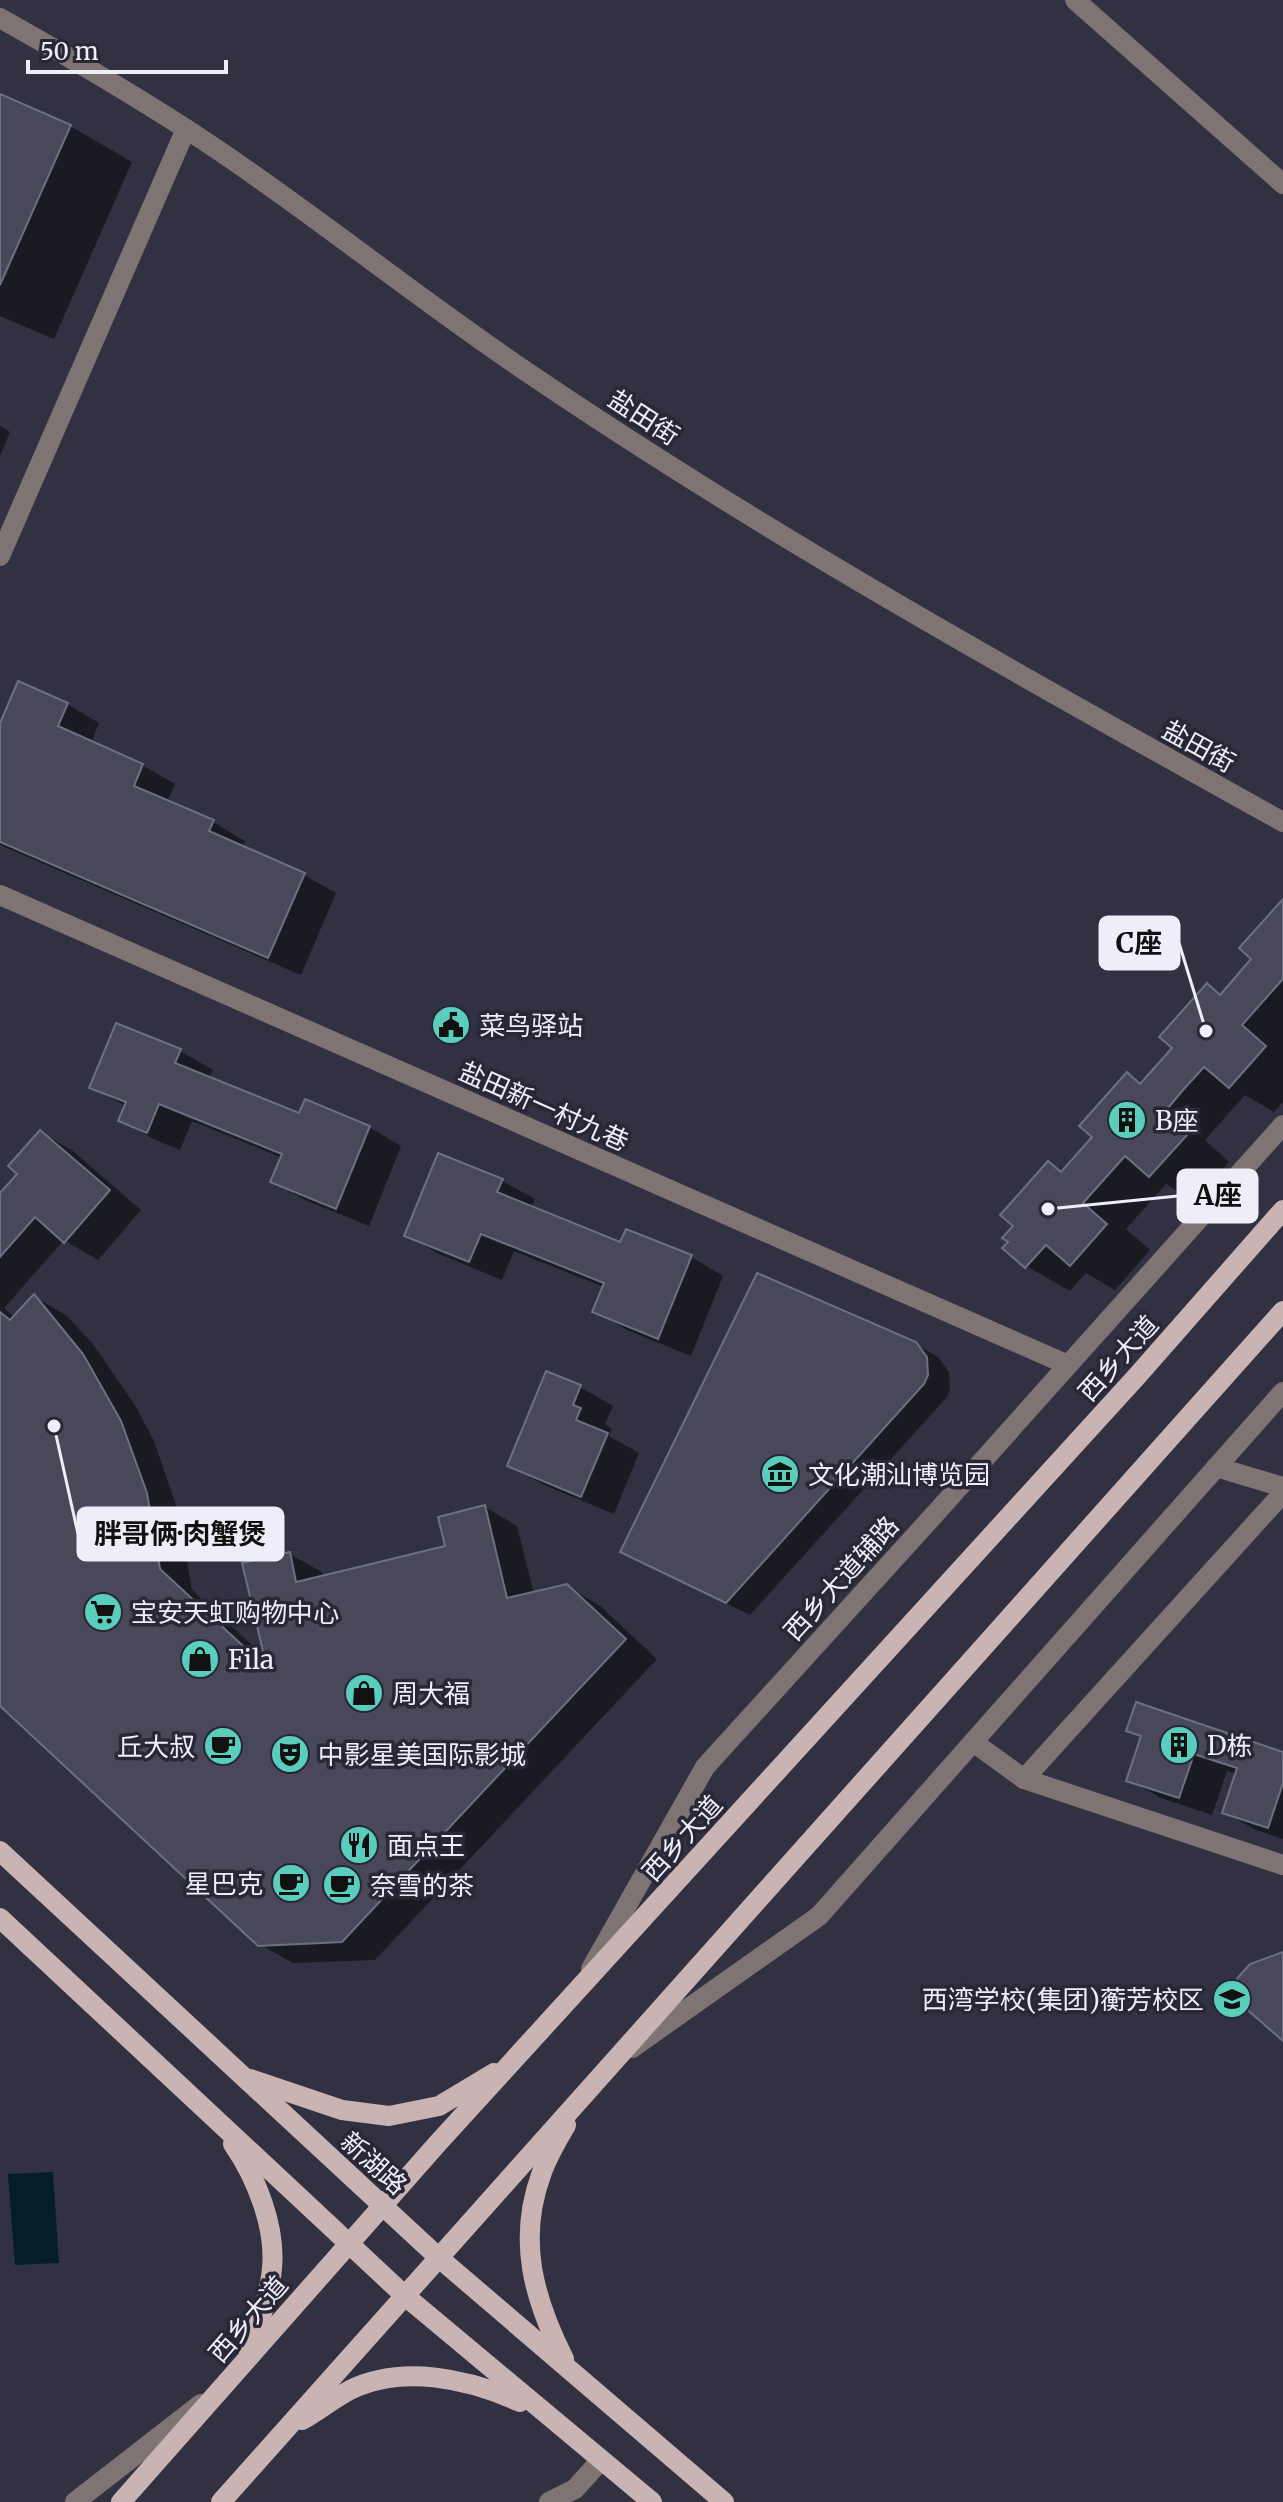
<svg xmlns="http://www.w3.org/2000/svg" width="1283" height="2502" viewBox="0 0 1283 2502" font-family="Merriweather,'Noto Sans SC',serif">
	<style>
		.water { fill: #041e27 }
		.shadow { fill: #0007 }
		.building { fill: #484859; stroke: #6e6f81; stroke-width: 2 }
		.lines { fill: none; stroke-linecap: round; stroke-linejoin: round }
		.minor { stroke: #7e7473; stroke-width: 20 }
		.major { stroke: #c9b4b3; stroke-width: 20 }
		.labels { text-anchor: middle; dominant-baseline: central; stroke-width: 7; stroke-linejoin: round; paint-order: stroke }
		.street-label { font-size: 26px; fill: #eeeef9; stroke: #272736 }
		.poi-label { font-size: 26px; fill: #eeeef9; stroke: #272736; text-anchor: start }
		.leader { fill: none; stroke: #eeeef9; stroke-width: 3 }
		.callout-dot { fill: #eeeef9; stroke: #272736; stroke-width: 3 }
		.callout { fill: #eeeef9; stroke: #eeeef9; stroke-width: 3 }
		.callout-label { font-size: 28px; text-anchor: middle; font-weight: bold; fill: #111 }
	</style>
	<rect width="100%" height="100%" fill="#313141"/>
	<path class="water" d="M 53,2172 L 59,2263 L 15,2265 L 8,2174 Z"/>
	<g class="shadow">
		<path d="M 0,96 L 70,126 L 132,162 L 54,339 L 0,316 Z"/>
		<path d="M 0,426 L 10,432 L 0,456 Z"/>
		<path d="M 67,704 L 99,723 L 91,743 L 142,765 L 175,784 L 167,802 L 213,822 L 245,841 L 242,848 L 304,875 L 336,893 L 301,975 L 0,845 L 0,728 Z"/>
		<path d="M 1283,902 L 1283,1102 L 1274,1112 L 1245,1095 L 1227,1115 L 1205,1140 L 1229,1162 L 1194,1201 L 1166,1184 L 1126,1229 L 1150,1250 L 1115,1290 L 1086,1273 L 1070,1291 L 1026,1266 L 1048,1164 L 1063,1172 L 1095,1137 L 1128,1075 L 1143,1084 L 1175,1048 L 1207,986 L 1222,995 L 1254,959 Z"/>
		<path d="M 117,1026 L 180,1051 L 213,1070 L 209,1079 L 300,1116 L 369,1127 L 401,1146 L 369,1226 L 305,1200 L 273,1182 L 283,1158 L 192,1121 L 180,1150 L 153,1139 L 121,1120 L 126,1106 L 92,1087 Z"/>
		<path d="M 41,1132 L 73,1151 L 141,1210 L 98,1260 L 64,1240 L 4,1308 L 15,1318 L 35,1297 L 67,1316 L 93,1344 L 136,1407 L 154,1441 L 179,1514 L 192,1590 L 267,1659 L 289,1554 L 322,1572 L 323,1577 L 447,1548 L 485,1507 L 517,1526 L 534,1594 L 567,1586 L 600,1606 L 657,1659 L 375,1960 L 293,1963 L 259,1944 L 0,1703 L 0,1197 L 20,1174 Z"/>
		<path d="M 439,1155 L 502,1181 L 535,1199 L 531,1208 L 622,1245 L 691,1257 L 723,1276 L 691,1356 L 627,1330 L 595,1311 L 604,1287 L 514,1251 L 502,1280 L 439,1254 L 406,1235 Z"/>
		<path d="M 915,1344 L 938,1357 L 949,1372 L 950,1389 L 947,1397 L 750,1615 L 645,1564 Z"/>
		<path d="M 547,1374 L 580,1387 L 613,1406 L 605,1424 L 612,1429 L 609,1436 L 639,1453 L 614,1514 L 542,1484 L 510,1465 Z"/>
		<path d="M 1129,1730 L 1283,1754 L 1283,1839 L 1256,1830 L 1224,1812 L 1237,1774 L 1227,1771 L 1212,1815 L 1161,1798 L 1129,1780 L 1142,1738 Z"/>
	</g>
	<g class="building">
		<path d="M 0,94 L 71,125 L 0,285 Z"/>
		<path d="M 18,681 L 68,703 L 58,726 L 143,764 L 134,786 L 214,820 L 209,831 L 305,873 L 268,958 L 0,842 L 0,723 Z"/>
		<path d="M 1283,899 L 1283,979 L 1242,1025 L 1266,1046 L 1229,1088 L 1204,1067 L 1183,1090 L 1163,1114 L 1187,1135 L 1149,1177 L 1125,1156 L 1083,1203 L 1107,1224 L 1070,1266 L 1046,1245 L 1025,1268 L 1002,1248 L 1008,1242 L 1002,1238 L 1013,1226 L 1000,1215 L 1048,1161 L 1061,1172 L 1092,1137 L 1079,1126 L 1127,1072 L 1140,1084 L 1172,1048 L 1159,1037 L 1207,983 L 1220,995 L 1251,959 L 1239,948 Z"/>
		<path d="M 116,1023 L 181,1049 L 175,1063 L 299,1113 L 305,1099 L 370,1126 L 336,1209 L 270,1182 L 282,1154 L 159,1104 L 147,1133 L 118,1121 L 126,1102 L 89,1088 Z"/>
		<path d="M 40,1130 L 110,1190 L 64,1243 L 35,1217 L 0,1257 L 0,1193 L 17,1174 L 8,1166 Z"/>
		<path d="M 438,1153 L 503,1179 L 497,1192 L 620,1242 L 626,1229 L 692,1255 L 658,1339 L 592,1312 L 604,1283 L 481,1234 L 469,1262 L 404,1236 Z"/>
		<path d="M 757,1273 L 916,1342 L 927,1357 L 928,1375 L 924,1384 L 726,1603 L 620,1552 Z"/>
		<path d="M 34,1294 L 83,1354 L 121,1421 L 147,1493 L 160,1569 L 267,1668 L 242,1563 L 290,1552 L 296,1582 L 371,1564 L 445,1546 L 438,1517 L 485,1505 L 507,1598 L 567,1584 L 626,1639 L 342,1942 L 258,1946 L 0,1706 L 0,1312 L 10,1320 Z"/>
		<path d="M 546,1371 L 581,1385 L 573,1405 L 581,1408 L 576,1420 L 608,1433 L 581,1497 L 507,1466 Z"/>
		<path d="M 1136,1702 L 1283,1752 L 1283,1783 L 1268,1828 L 1222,1813 L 1237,1768 L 1215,1761 L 1194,1754 L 1179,1798 L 1126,1781 L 1141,1736 L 1126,1731 Z"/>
		<path d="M 1283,1952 L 1283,2041 L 1226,1991 L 1250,1964 Z"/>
	</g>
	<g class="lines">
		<g class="minor">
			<path d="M 1075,0 L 1283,184"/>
			<path d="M 0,18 C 73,59 145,101 215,148 C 320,219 419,299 524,370 C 768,536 1026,679 1283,822"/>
			<path d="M 0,556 L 186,129"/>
			<path d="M 0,895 L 1068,1365"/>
			<path d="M 1216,1467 L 1283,1487"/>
			<path d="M 973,1742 L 1024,1779 L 1283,1865"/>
			<path d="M 1024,1779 L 1283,1493"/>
			<path d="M 591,1969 L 705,1767 L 934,1515 L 1283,1125"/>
			<path d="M 632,2048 L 819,1916 L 1283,1392"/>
			<path d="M 75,2502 L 201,2404"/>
			<path d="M 549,2502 L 575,2489 L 601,2460"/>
		</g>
		<g class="major">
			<path d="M 0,1851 L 438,2257 L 724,2502"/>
			<path d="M 0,1918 L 404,2295 L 652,2502"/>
			<path d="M 250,2079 L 342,2110 L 389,2116 L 439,2106 L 494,2073"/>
			<path d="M 233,2144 C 256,2177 276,2227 272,2268 C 270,2297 257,2326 249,2353"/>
			<path d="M 564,2359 C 534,2299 517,2241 541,2175 C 547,2157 557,2141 566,2125"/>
			<path d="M 302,2420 C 318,2411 333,2399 350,2390 C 403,2364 469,2379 520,2402"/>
			<path d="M 121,2502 L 438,2143 L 1138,1375 L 1283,1210"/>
			<path d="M 221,2502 L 1283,1311"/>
		</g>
	</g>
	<defs>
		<g id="civic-disc" transform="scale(2)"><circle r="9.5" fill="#5acebd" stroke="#272736"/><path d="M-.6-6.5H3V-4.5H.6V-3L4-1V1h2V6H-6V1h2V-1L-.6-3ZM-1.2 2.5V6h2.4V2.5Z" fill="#111"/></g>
		<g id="building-disc" transform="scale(2)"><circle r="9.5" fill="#5acebd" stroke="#272736"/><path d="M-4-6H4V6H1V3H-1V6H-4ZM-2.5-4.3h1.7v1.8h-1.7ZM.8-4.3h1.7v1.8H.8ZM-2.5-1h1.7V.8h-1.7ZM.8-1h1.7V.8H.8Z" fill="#111"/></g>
		<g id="museum-disc" transform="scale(2)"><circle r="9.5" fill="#5acebd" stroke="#272736"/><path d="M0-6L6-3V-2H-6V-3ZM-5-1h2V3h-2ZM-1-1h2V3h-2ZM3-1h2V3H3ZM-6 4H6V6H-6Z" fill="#111"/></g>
		<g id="supermarket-disc" transform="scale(2)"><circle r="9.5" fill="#5acebd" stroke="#272736"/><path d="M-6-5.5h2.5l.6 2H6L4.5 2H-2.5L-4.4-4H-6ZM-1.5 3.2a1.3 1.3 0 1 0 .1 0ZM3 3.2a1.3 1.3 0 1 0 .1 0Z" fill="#111"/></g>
		<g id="shop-disc" transform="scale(2)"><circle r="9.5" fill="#5acebd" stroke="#272736"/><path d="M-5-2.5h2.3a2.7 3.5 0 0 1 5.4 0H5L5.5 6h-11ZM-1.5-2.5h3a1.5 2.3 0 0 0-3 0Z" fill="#111"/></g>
		<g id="cafe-disc" transform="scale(2)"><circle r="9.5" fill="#5acebd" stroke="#272736"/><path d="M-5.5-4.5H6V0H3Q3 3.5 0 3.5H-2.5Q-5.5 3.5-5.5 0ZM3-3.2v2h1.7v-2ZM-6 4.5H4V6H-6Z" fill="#111"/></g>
		<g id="theatre-disc" transform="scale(2)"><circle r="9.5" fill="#5acebd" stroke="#272736"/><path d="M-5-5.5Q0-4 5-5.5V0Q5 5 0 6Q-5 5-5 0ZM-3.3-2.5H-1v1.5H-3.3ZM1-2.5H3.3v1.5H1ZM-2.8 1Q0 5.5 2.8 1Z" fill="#111"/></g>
		<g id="restaurant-disc" transform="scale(2)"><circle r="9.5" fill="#5acebd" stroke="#272736"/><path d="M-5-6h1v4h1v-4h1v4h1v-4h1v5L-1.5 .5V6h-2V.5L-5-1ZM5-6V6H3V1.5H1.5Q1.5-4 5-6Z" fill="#111"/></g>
		<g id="school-disc" transform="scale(2)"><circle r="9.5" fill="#5acebd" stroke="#272736"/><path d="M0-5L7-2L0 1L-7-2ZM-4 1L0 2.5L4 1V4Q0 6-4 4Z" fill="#111"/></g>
	</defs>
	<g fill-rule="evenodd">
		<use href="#civic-disc" x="451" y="1025"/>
		<use href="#building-disc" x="1127" y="1120"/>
		<use href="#museum-disc" x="780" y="1474"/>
		<use href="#supermarket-disc" x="103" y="1612"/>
		<use href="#shop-disc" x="200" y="1659"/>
		<use href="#shop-disc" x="364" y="1693"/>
		<use href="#building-disc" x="1179" y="1745"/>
		<use href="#cafe-disc" x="223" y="1746"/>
		<use href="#theatre-disc" x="290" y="1754"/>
		<use href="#restaurant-disc" x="359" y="1845"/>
		<use href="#cafe-disc" x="291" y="1883"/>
		<use href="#cafe-disc" x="342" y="1885"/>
		<use href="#school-disc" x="1232" y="1999"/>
	</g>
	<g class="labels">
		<g class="street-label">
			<text transform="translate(644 417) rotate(33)">盐田街</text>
			<text transform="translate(1199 746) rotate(29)">盐田街</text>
			<text transform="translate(544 1106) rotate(24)">盐田新一村九巷</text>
			<text transform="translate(1118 1358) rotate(-48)">西乡大道</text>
			<text transform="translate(841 1578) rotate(-48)">西乡大道辅路</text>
			<text transform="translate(682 1838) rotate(-48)">西乡大道</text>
			<text transform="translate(374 2163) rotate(42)">新湖路</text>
			<text transform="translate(248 2319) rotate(-49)">西乡大道</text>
		</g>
		<g class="poi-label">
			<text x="479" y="1025">菜鸟驿站</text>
			<text x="1155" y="1120">B座</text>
			<text x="808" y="1474">文化潮汕博览园</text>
			<text x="131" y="1612">宝安天虹购物中心</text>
			<text x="228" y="1659">Fila</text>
			<text x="392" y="1693">周大福</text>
			<text x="1207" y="1745">D栋</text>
			<text x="195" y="1746" text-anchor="end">丘大叔</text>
			<text x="318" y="1754">中影星美国际影城</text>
			<text x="387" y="1845">面点王</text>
			<text x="263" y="1883" text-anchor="end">星巴克</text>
			<text x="370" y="1885">奈雪的茶</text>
			<text x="1204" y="1999" text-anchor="end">西湾学校(集团)蘅芳校区</text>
		</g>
	</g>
	<path class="leader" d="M1206 1031L1179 943M1048 1209L1178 1196M54 1426L78 1534"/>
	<g class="callout-dot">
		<circle cx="1206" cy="1031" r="8"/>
		<circle cx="1048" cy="1209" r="8"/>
		<circle cx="54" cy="1426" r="8"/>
	</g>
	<g class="callout">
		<rect x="1100" y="917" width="79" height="52" rx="8"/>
		<rect x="1178" y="1170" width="79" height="52" rx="8"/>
		<rect x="78" y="1508" width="205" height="52" rx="8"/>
	</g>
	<g class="callout-label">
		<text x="1139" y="953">C座</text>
		<text x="1218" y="1205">A座</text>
		<text x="180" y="1544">胖哥俩·肉蟹煲</text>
	</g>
	<path d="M28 60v12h198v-12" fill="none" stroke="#eeeef9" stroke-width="4"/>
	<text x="40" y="60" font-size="24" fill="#eeeef9" stroke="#272736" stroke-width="6" paint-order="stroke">50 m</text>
</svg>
